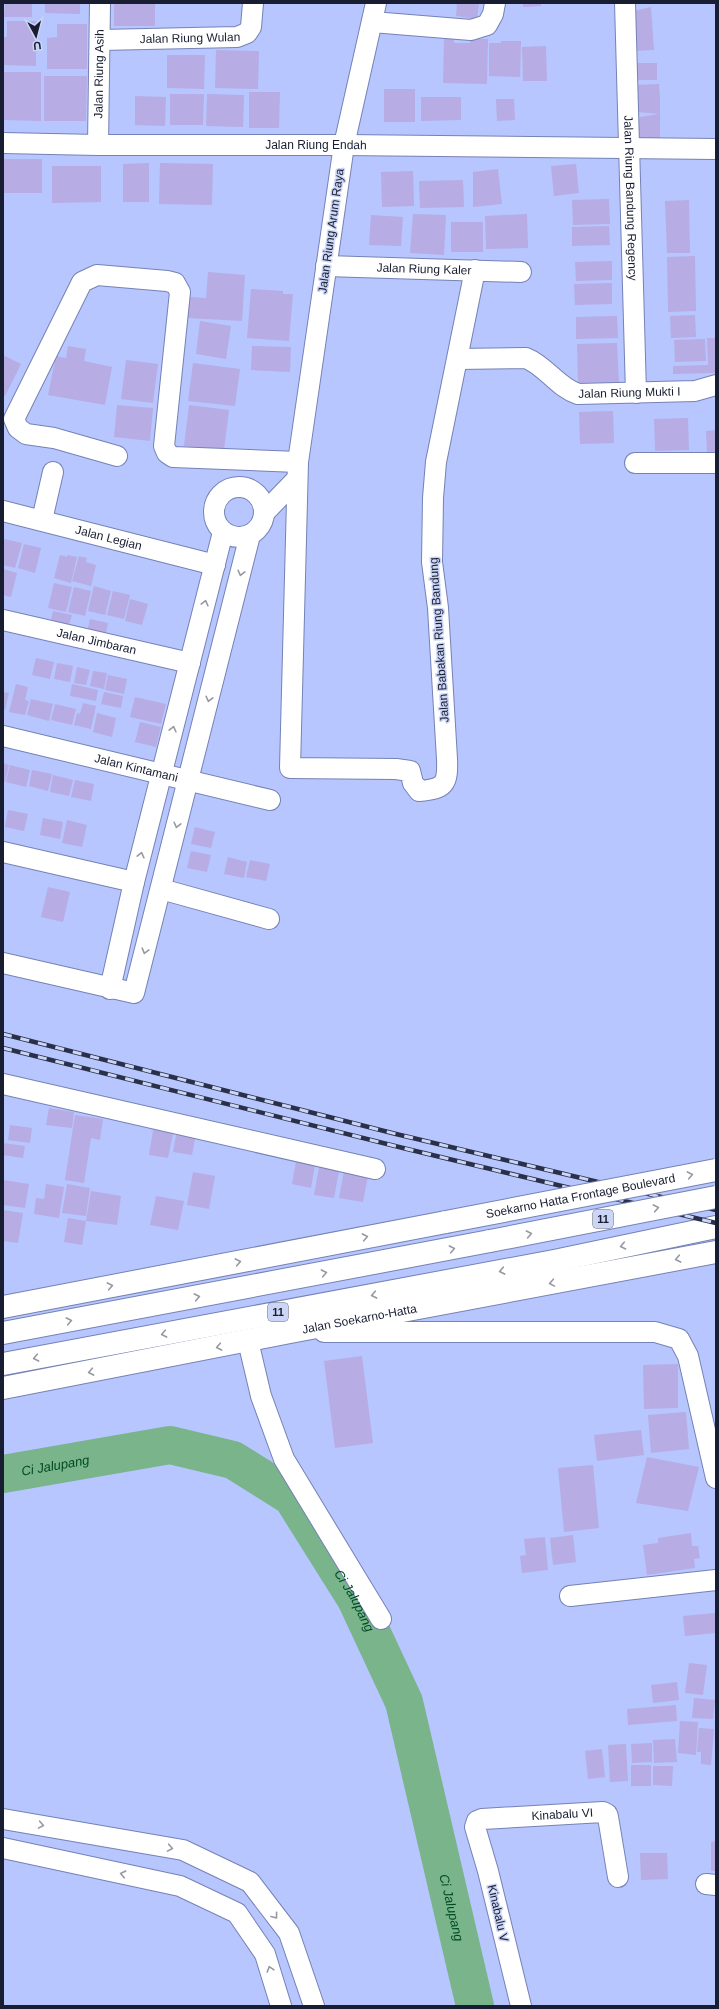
<svg xmlns="http://www.w3.org/2000/svg" width="719" height="2009" viewBox="0 0 719 2009" font-family="Helvetica,sans-serif">
	<style>
		.lines { fill: none; stroke-linecap: round; stroke-linejoin: round }
		.river { stroke: #79b48a; stroke-width: 38 }
		.building { fill: #b7ace4 }
		.minor-casing { stroke: #7582b5; stroke-width: 22 }
		.secondary-casing { stroke: #7582b5; stroke-width: 24 }
		.trunk-casing { stroke: #7582b5; stroke-width: 24 }
		.minor { stroke: #fff; stroke-width: 20 }
		.secondary { stroke: #fff; stroke-width: 22 }
		.trunk { stroke: #fff; stroke-width: 22 }
		.rail-casing { stroke: #2a3048; stroke-width: 4.5 }
		.rail { stroke: #cbd5f6; stroke-width: 3; stroke-dasharray: 9; stroke-linecap: butt }
		.secondary-bridge-casing { stroke: #7582b5; stroke-width: 24; stroke-linecap: butt }
		.trunk-bridge-casing { stroke: #7582b5; stroke-width: 24; stroke-linecap: butt }
		.secondary-bridge { stroke: #fff; stroke-width: 22 }
		.trunk-bridge { stroke: #fff; stroke-width: 22 }
		.oneway { stroke: #9799a2 }
		.labels { text-anchor: middle; dominant-baseline: central; stroke-width: 3; stroke-linejoin: round; paint-order: stroke }
		.shield { fill: #cbd5f6; stroke: #4e546c; stroke-width: 1 }
		.shield-label { font-size: 11px; font-weight: bold; fill: #181d31 }
		.street-label { font-size: 12px; fill: #181d31; stroke: #cbd5f6 }
		.water-label { font-size: 13px; font-style: italic; fill: #004b24; stroke: #cbd5f6 }
	</style>
	<rect width="100%" height="100%" fill="#b7c6fe"/>
	<g class="lines">
		<path class="river" id="s1" d="M 3,1474 L 170,1445 L 233,1460 L 292,1497 L 356,1599 L 404,1702 L 475,2006"/>
	</g>
	<g class="building">
		<path d="M 5,3 L 32,3 L 32,17 L 4,17 Z"/>
		<path d="M 45,3 L 80,3 L 80,14 L 45,13 Z"/>
		<rect x="114" y="3" width="41" height="23"/>
		<path d="M 457,3 L 479,3 L 477,19 L 456,16 Z"/>
		<path d="M 523,3 L 541,3 L 541,6 L 523,7 Z"/>
		<path d="M 651,7 L 654,50 L 634,51 L 634,11 Z"/>
		<path d="M 7,21 L 36,21 L 36,66 L 3,65 L 3,37 L 7,37 Z"/>
		<path d="M 57,24 L 87,24 L 87,69 L 47,69 L 47,38 L 57,37 Z"/>
		<path d="M 444,38 L 454,38 L 454,43 L 470,43 L 470,39 L 488,39 L 487,84 L 443,83 Z"/>
		<path d="M 501,41 L 521,41 L 520,77 L 489,76 L 489,43 L 501,43 Z"/>
		<path d="M 546,46 L 547,81 L 523,81 L 522,47 Z"/>
		<path d="M 216,50 L 259,51 L 258,89 L 215,88 Z"/>
		<path d="M 167,55 L 205,55 L 204,89 L 167,88 Z"/>
		<path d="M 635,63 L 657,63 L 657,80 L 637,80 Z"/>
		<path d="M 3,72 L 41,72 L 41,121 L 3,120 Z"/>
		<path d="M 44,76 L 87,76 L 86,121 L 44,121 Z"/>
		<path d="M 659,84 L 660,100 L 660,140 L 636,140 L 640,117 L 659,114 L 637,112 L 634,85 Z"/>
		<rect x="384" y="89" width="31" height="33"/>
		<path d="M 249,92 L 280,92 L 279,128 L 249,128 Z"/>
		<path d="M 170,94 L 204,94 L 203,125 L 170,125 Z"/>
		<path d="M 207,94 L 244,95 L 243,127 L 206,126 Z"/>
		<path d="M 135,96 L 166,97 L 165,126 L 135,125 Z"/>
		<path d="M 421,97 L 461,97 L 461,120 L 421,121 Z"/>
		<path d="M 496,99 L 514,99 L 515,120 L 497,121 Z"/>
		<rect x="3" y="159" width="39" height="34"/>
		<path d="M 149,163 L 149,202 L 123,202 L 123,164 Z"/>
		<path d="M 160,163 L 213,164 L 212,205 L 159,204 Z"/>
		<path d="M 576,164 L 579,193 L 554,196 L 551,166 Z"/>
		<path d="M 52,166 L 101,166 L 101,202 L 52,203 Z"/>
		<path d="M 498,169 L 502,204 L 473,207 L 473,172 Z"/>
		<path d="M 413,171 L 414,206 L 382,207 L 381,172 Z"/>
		<path d="M 463,180 L 464,207 L 420,208 L 419,181 Z"/>
		<path d="M 609,199 L 610,224 L 573,225 L 572,200 Z"/>
		<path d="M 689,200 L 690,253 L 667,253 L 665,201 Z"/>
		<path d="M 413,214 L 446,215 L 444,255 L 410,253 Z"/>
		<path d="M 527,214 L 528,248 L 486,249 L 485,216 Z"/>
		<path d="M 371,215 L 403,217 L 401,246 L 369,245 Z"/>
		<rect x="451" y="222" width="32" height="30"/>
		<path d="M 609,226 L 610,245 L 572,246 L 572,227 Z"/>
		<path d="M 695,256 L 696,311 L 668,312 L 667,257 Z"/>
		<path d="M 612,261 L 612,280 L 576,281 L 575,262 Z"/>
		<path d="M 208,272 L 245,275 L 242,321 L 187,318 L 189,297 L 206,298 Z"/>
		<path d="M 612,283 L 612,304 L 575,305 L 574,284 Z"/>
		<path d="M 251,289 L 283,291 L 283,294 L 293,294 L 289,341 L 247,338 Z"/>
		<path d="M 695,315 L 696,337 L 671,338 L 670,316 Z"/>
		<path d="M 617,316 L 618,338 L 576,339 L 576,317 Z"/>
		<path d="M 200,321 L 231,326 L 226,359 L 196,354 Z"/>
		<path d="M 707,338 L 716,338 L 716,373 L 673,374 L 673,366 L 708,365 Z"/>
		<path d="M 705,339 L 706,361 L 675,362 L 674,340 Z"/>
		<path d="M 617,343 L 619,382 L 578,383 L 577,344 Z"/>
		<path d="M 68,346 L 86,349 L 84,361 L 112,367 L 105,405 L 48,395 L 56,356 L 66,358 Z"/>
		<path d="M 252,346 L 291,347 L 290,372 L 251,370 Z"/>
		<path d="M 3,355 L 21,364 L 5,396 L 3,395 Z"/>
		<path d="M 126,360 L 158,364 L 153,403 L 121,399 Z"/>
		<path d="M 193,363 L 240,369 L 235,406 L 188,401 Z"/>
		<path d="M 117,405 L 153,408 L 150,441 L 114,437 Z"/>
		<path d="M 189,405 L 229,410 L 224,450 L 184,446 Z"/>
		<path d="M 613,411 L 614,443 L 580,444 L 579,412 Z"/>
		<path d="M 688,418 L 689,450 L 655,451 L 654,419 Z"/>
		<path d="M 716,430 L 716,453 L 707,453 L 706,431 Z"/>
		<path d="M 4,539 L 22,543 L 15,568 L 3,565 Z"/>
		<path d="M 24,544 L 41,548 L 35,573 L 18,568 Z"/>
		<path d="M 60,555 L 67,557 L 67,555 L 77,557 L 71,583 L 54,578 Z"/>
		<path d="M 79,556 L 87,558 L 86,562 L 96,565 L 91,586 L 72,581 Z"/>
		<path d="M 3,569 L 17,573 L 11,597 L 3,595 Z"/>
		<path d="M 54,583 L 72,587 L 66,612 L 48,608 Z"/>
		<path d="M 94,586 L 111,591 L 105,615 L 88,611 Z"/>
		<path d="M 74,587 L 91,591 L 85,616 L 68,612 Z"/>
		<path d="M 113,591 L 130,595 L 124,619 L 107,615 Z"/>
		<path d="M 130,599 L 148,604 L 142,625 L 125,621 Z"/>
		<path d="M 53,611 L 72,615 L 68,629 L 50,624 Z"/>
		<path d="M 90,619 L 108,623 L 105,637 L 87,632 Z"/>
		<path d="M 36,658 L 54,662 L 50,679 L 32,675 Z"/>
		<path d="M 57,663 L 73,666 L 70,682 L 54,679 Z"/>
		<path d="M 77,667 L 90,670 L 86,685 L 74,683 Z"/>
		<path d="M 93,671 L 107,673 L 104,689 L 90,686 Z"/>
		<path d="M 108,675 L 127,679 L 124,694 L 105,690 Z"/>
		<path d="M 16,684 L 28,687 L 25,700 L 29,701 L 25,715 L 9,712 Z"/>
		<path d="M 72,684 L 98,690 L 96,701 L 70,696 Z"/>
		<path d="M 3,692 L 9,693 L 5,710 L 3,709 Z"/>
		<path d="M 104,692 L 123,696 L 121,708 L 101,704 Z"/>
		<path d="M 135,697 L 166,704 L 161,724 L 130,717 Z"/>
		<path d="M 31,699 L 53,704 L 49,721 L 27,715 Z"/>
		<path d="M 83,703 L 96,706 L 91,729 L 74,725 L 77,713 L 80,714 Z"/>
		<path d="M 55,704 L 76,709 L 72,725 L 51,720 Z"/>
		<path d="M 97,713 L 116,718 L 112,737 L 93,732 Z"/>
		<path d="M 140,722 L 161,727 L 156,747 L 135,742 Z"/>
		<path d="M 3,763 L 9,765 L 5,782 L 3,781 Z"/>
		<path d="M 10,765 L 30,770 L 26,787 L 6,782 Z"/>
		<path d="M 32,770 L 52,774 L 48,791 L 29,786 Z"/>
		<path d="M 53,775 L 73,780 L 69,796 L 50,792 Z"/>
		<path d="M 75,780 L 94,784 L 91,801 L 71,797 Z"/>
		<path d="M 8,810 L 28,814 L 24,831 L 5,827 Z"/>
		<path d="M 43,818 L 63,822 L 60,839 L 40,835 Z"/>
		<path d="M 67,820 L 87,825 L 82,847 L 62,843 Z"/>
		<path d="M 195,827 L 215,832 L 211,848 L 191,844 Z"/>
		<path d="M 191,851 L 211,855 L 207,872 L 187,868 Z"/>
		<path d="M 228,857 L 247,862 L 244,878 L 224,874 Z"/>
		<path d="M 250,860 L 270,864 L 266,881 L 246,877 Z"/>
		<path d="M 48,887 L 70,892 L 63,922 L 41,917 Z"/>
		<path d="M 49,1108 L 74,1112 L 72,1128 L 46,1125 Z"/>
		<path d="M 75,1115 L 103,1119 L 100,1140 L 91,1138 L 84,1183 L 65,1180 Z"/>
		<path d="M 10,1125 L 32,1128 L 30,1143 L 8,1140 Z"/>
		<path d="M 154,1125 L 174,1129 L 168,1158 L 149,1155 Z"/>
		<path d="M 177,1130 L 196,1134 L 192,1155 L 173,1152 Z"/>
		<path d="M 3,1143 L 25,1146 L 23,1158 L 3,1155 Z"/>
		<path d="M 296,1161 L 315,1165 L 311,1188 L 292,1184 Z"/>
		<path d="M 319,1167 L 339,1171 L 334,1198 L 314,1195 Z"/>
		<path d="M 344,1171 L 368,1176 L 363,1202 L 339,1198 Z"/>
		<path d="M 193,1172 L 215,1176 L 209,1209 L 187,1205 Z"/>
		<path d="M 3,1180 L 29,1184 L 25,1208 L 3,1205 Z"/>
		<path d="M 46,1184 L 64,1187 L 59,1218 L 34,1214 L 36,1198 L 44,1199 Z"/>
		<path d="M 67,1184 L 90,1188 L 86,1216 L 62,1213 Z"/>
		<path d="M 91,1191 L 121,1196 L 117,1225 L 86,1221 Z"/>
		<path d="M 156,1196 L 184,1201 L 178,1230 L 150,1225 Z"/>
		<path d="M 3,1210 L 23,1213 L 18,1243 L 3,1241 Z"/>
		<path d="M 68,1218 L 86,1221 L 82,1245 L 64,1242 Z"/>
		<path d="M 362,1356 L 373,1443 L 335,1448 L 324,1361 Z"/>
		<path d="M 678,1364 L 678,1408 L 644,1409 L 643,1365 Z"/>
		<path d="M 686,1412 L 689,1449 L 651,1453 L 648,1415 Z"/>
		<path d="M 641,1430 L 644,1455 L 597,1461 L 594,1435 Z"/>
		<path d="M 647,1457 L 699,1467 L 688,1511 L 636,1503 Z"/>
		<path d="M 593,1465 L 599,1528 L 564,1532 L 558,1468 Z"/>
		<path d="M 691,1533 L 692,1546 L 698,1546 L 700,1558 L 694,1559 L 695,1568 L 647,1575 L 643,1545 L 658,1543 L 658,1538 Z"/>
		<path d="M 573,1535 L 576,1562 L 553,1565 L 550,1538 Z"/>
		<path d="M 545,1537 L 548,1570 L 522,1573 L 520,1556 L 526,1555 L 524,1539 Z"/>
		<path d="M 715,1613 L 716,1633 L 685,1636 L 683,1616 Z"/>
		<path d="M 689,1663 L 707,1665 L 703,1695 L 685,1693 Z"/>
		<path d="M 677,1682 L 679,1700 L 653,1703 L 651,1685 Z"/>
		<path d="M 694,1698 L 715,1700 L 713,1719 L 692,1718 Z"/>
		<path d="M 676,1705 L 677,1721 L 628,1725 L 627,1709 Z"/>
		<path d="M 680,1721 L 698,1722 L 696,1755 L 678,1753 Z"/>
		<path d="M 699,1728 L 714,1729 L 711,1765 L 701,1764 L 701,1752 L 697,1752 Z"/>
		<path d="M 675,1739 L 677,1762 L 654,1763 L 653,1740 Z"/>
		<path d="M 652,1743 L 652,1762 L 632,1763 L 631,1744 Z"/>
		<path d="M 626,1744 L 628,1781 L 610,1782 L 608,1745 Z"/>
		<path d="M 602,1749 L 605,1777 L 588,1779 L 585,1751 Z"/>
		<rect x="631" y="1765" width="20" height="21"/>
		<path d="M 653,1766 L 673,1766 L 672,1786 L 653,1785 Z"/>
		<path d="M 716,1841 L 716,1871 L 711,1871 L 711,1842 Z"/>
		<path d="M 640,1853 L 667,1853 L 668,1879 L 641,1880 Z"/>
	</g>
	<g class="lines">
		<g class="minor-casing">
			<g id="minor">
				<path d="M 376,3 L 344,145 L 298,462 L 290,768 L 396,769 L 410,771 L 413,783 L 419,791 C 445,789 448,784 447,759 L 438,608 L 432,562 L 433,498 L 436,462 L 475,270"/>
				<path id="s2" d="M 625,3 L 636,393"/>
				<path d="M 372,22 L 471,30 L 487,25 L 493,14 L 495,3"/>
				<path id="s3" d="M 101,40 L 237,37 L 247,33 L 251,27 L 253,3"/>
				<path id="s4" d="M 3,143 L 98,145 L 344,145 L 716,149"/>
				<path id="s5" d="M 98,145 L 100,3"/>
				<path id="s6" d="M 326,266 L 521,272"/>
				<path id="s7" d="M 458,359 L 526,358 C 546,366 557,387 578,394 L 695,391 L 716,385"/>
				<path d="M 117,456 L 54,438 L 26,434 L 18,428 L 14,419 L 82,282 L 97,275 L 167,281 L 175,283 L 180,292 L 164,446 L 167,453 L 173,457 L 298,462"/>
				<path d="M 635,463 L 716,463"/>
				<circle cx="239" cy="512" r="25"/>
				<path id="s8" d="M 3,511 L 215,565"/>
				<path d="M 265,512 L 296,480"/>
				<path d="M 42,520 L 53,472"/>
				<path id="s9" d="M 3,620 L 190,663"/>
				<path id="s10" d="M 3,736 L 270,800"/>
				<path d="M 3,852 L 134,882"/>
				<path d="M 161,889 L 269,919"/>
				<path d="M 3,963 L 134,993 L 250,535"/>
				<path d="M 110,989 L 134,882 L 223,532"/>
				<path d="M 3,1084 L 375,1169"/>
				<path d="M 324,1332 L 655,1332 L 679,1339 L 688,1356 L 716,1478"/>
				<path d="M 248,1341 L 261,1396 L 284,1459 L 381,1619"/>
				<path d="M 570,1596 L 716,1580"/>
				<path d="M 3,1819 L 183,1850 L 250,1882 L 289,1933 L 314,2006"/>
				<path d="M 3,1848 L 180,1886 L 237,1913 L 265,1954 L 281,2006"/>
				<path d="M 706,1884 L 716,1885"/>
				<path id="s11" d="M 521,2006 L 488,1871 L 475,1827 L 477,1821 L 482,1819 L 603,1812 L 607,1814 L 608,1817 L 618,1877"/>
			</g>
		</g>
		<g class="secondary-casing">
			<g id="secondary">
				<path d="M 3,1307 L 446,1222"/>
				<path id="s12" d="M 3,1388 L 290,1332 L 716,1252"/>
			</g>
		</g>
		<g class="trunk-casing">
			<g id="trunk">
				<path d="M 3,1333 L 490,1241"/>
				<path d="M 3,1364 L 554,1261 L 716,1227"/>
			</g>
		</g>
		<use href="#minor" class="minor"/>
		<use href="#secondary" class="secondary"/>
		<use href="#trunk" class="trunk"/>
		<g class="rail-casing">
			<g id="rail">
				<path d="M 3,1034 L 396,1134 L 716,1210"/>
				<path d="M 3,1048 L 407,1149 L 716,1223"/>
			</g>
		</g>
		<use href="#rail" class="rail"/>
		<g class="secondary-bridge-casing">
			<g id="secondary-bridge">
				<path id="s13" d="M 446,1222 L 716,1170"/>
			</g>
		</g>
		<g class="trunk-bridge-casing">
			<path id="trunk-bridge" d="M 490,1241 L 716,1197"/>
		</g>
		<use href="#secondary-bridge" class="secondary-bridge"/>
		<use href="#trunk-bridge" class="trunk-bridge"/>
	</g>
	<defs><path id="oneway-chevron" d="M-2-3.5L2.5 0L-2 3.5" fill="none" stroke-width="1.6" stroke-linecap="round" stroke-linejoin="round"/></defs>
	<g class="oneway">
		<use href="#oneway-chevron" transform="translate(241 573) rotate(104)"/>
		<use href="#oneway-chevron" transform="translate(205 603) rotate(-76)"/>
		<use href="#oneway-chevron" transform="translate(209 699) rotate(104)"/>
		<use href="#oneway-chevron" transform="translate(173 729) rotate(-76)"/>
		<use href="#oneway-chevron" transform="translate(177 825) rotate(104)"/>
		<use href="#oneway-chevron" transform="translate(141 855) rotate(-76)"/>
		<use href="#oneway-chevron" transform="translate(145 951) rotate(105)"/>
		<use href="#oneway-chevron" transform="translate(690 1175) rotate(-11)"/>
		<use href="#oneway-chevron" transform="translate(656 1208) rotate(-11)"/>
		<use href="#oneway-chevron" transform="translate(529 1234) rotate(-11)"/>
		<use href="#oneway-chevron" transform="translate(365 1237) rotate(-11)"/>
		<use href="#oneway-chevron" transform="translate(623 1246) rotate(168)"/>
		<use href="#oneway-chevron" transform="translate(452 1249) rotate(-11)"/>
		<use href="#oneway-chevron" transform="translate(678 1259) rotate(169)"/>
		<use href="#oneway-chevron" transform="translate(238 1262) rotate(-11)"/>
		<use href="#oneway-chevron" transform="translate(502 1271) rotate(169)"/>
		<use href="#oneway-chevron" transform="translate(324 1273) rotate(-11)"/>
		<use href="#oneway-chevron" transform="translate(552 1283) rotate(170)"/>
		<use href="#oneway-chevron" transform="translate(110 1286) rotate(-11)"/>
		<use href="#oneway-chevron" transform="translate(374 1295) rotate(169)"/>
		<use href="#oneway-chevron" transform="translate(197 1297) rotate(-11)"/>
		<use href="#oneway-chevron" transform="translate(69 1321) rotate(-11)"/>
		<use href="#oneway-chevron" transform="translate(164 1334) rotate(169)"/>
		<use href="#oneway-chevron" transform="translate(219 1347) rotate(169)"/>
		<use href="#oneway-chevron" transform="translate(36 1358) rotate(169)"/>
		<use href="#oneway-chevron" transform="translate(91 1372) rotate(169)"/>
		<use href="#oneway-chevron" transform="translate(41 1825) rotate(10)"/>
		<use href="#oneway-chevron" transform="translate(170 1848) rotate(10)"/>
		<use href="#oneway-chevron" transform="translate(123 1874) rotate(-168)"/>
		<use href="#oneway-chevron" transform="translate(275 1916) rotate(53)"/>
		<use href="#oneway-chevron" transform="translate(270 1969) rotate(-107)"/>
	</g>
	<g class="labels">
		<g class="shield">
			<rect x="593" y="1210" width="20" height="18" rx="3"/>
			<rect x="268" y="1303" width="20" height="18" rx="3"/>
		</g>
		<g class="shield-label">
			<text x="603" y="1219">11</text>
			<text x="278" y="1312">11</text>
		</g>
		<g class="street-label">
			<text stroke="none"><textPath href="#s3" startOffset="89">Jalan Riung Wulan</textPath></text>
			<text stroke="none"><textPath href="#s5" startOffset="71">Jalan Riung Asih</textPath></text>
			<text stroke="none"><textPath href="#s4" startOffset="313">Jalan Riung Endah</textPath></text>
			<text stroke="none"><textPath href="#s2" startOffset="195">Jalan Riung Bandung Regency</textPath></text>
			<text transform="translate(331 231) rotate(-82)">Jalan Riung Arum Raya</text>
			<text stroke="none"><textPath href="#s6" startOffset="98">Jalan Riung Kaler</textPath></text>
			<text stroke="none"><textPath href="#s7" startOffset="183">Jalan Riung Mukti I</textPath></text>
			<text stroke="none"><textPath href="#s8" startOffset="109">Jalan Legian</textPath></text>
			<text transform="translate(439 640) rotate(-94)">Jalan Babakan Riung Bandung</text>
			<text stroke="none"><textPath href="#s9" startOffset="96">Jalan Jimbaran</textPath></text>
			<text stroke="none"><textPath href="#s10" startOffset="137">Jalan Kintamani</textPath></text>
			<text stroke="none"><textPath href="#s13" startOffset="137">Soekarno Hatta Frontage Boulevard</textPath></text>
			<text stroke="none"><textPath href="#s12" startOffset="363">Jalan Soekarno-Hatta</textPath></text>
			<text stroke="none"><textPath href="#s11" startOffset="277">Kinabalu VI</textPath></text>
			<text transform="translate(498 1913) rotate(77)">Kinabalu V</text>
		</g>
		<g class="water-label">
			<text stroke="none"><textPath href="#s1" startOffset="53">Ci Jalupang</textPath></text>
			<text stroke="none"><textPath href="#s1" startOffset="425">Ci Jalupang</textPath></text>
			<text stroke="none"><textPath href="#s1" startOffset="749">Ci Jalupang</textPath></text>
		</g>
	</g>
	<rect width="719" height="2009" fill="none" stroke="#181d31" stroke-width="8"/>
	<g transform="translate(36 36) rotate(173)" stroke="#cbd5f6" stroke-width="3" paint-order="stroke">
	<path d="M0-3L7 15L0 10L-7 15Z" fill="#181d31"/>
	<text y="-6" font-size="11" font-weight="bold" text-anchor="middle" fill="#181d31">U</text>
	</g>
</svg>
